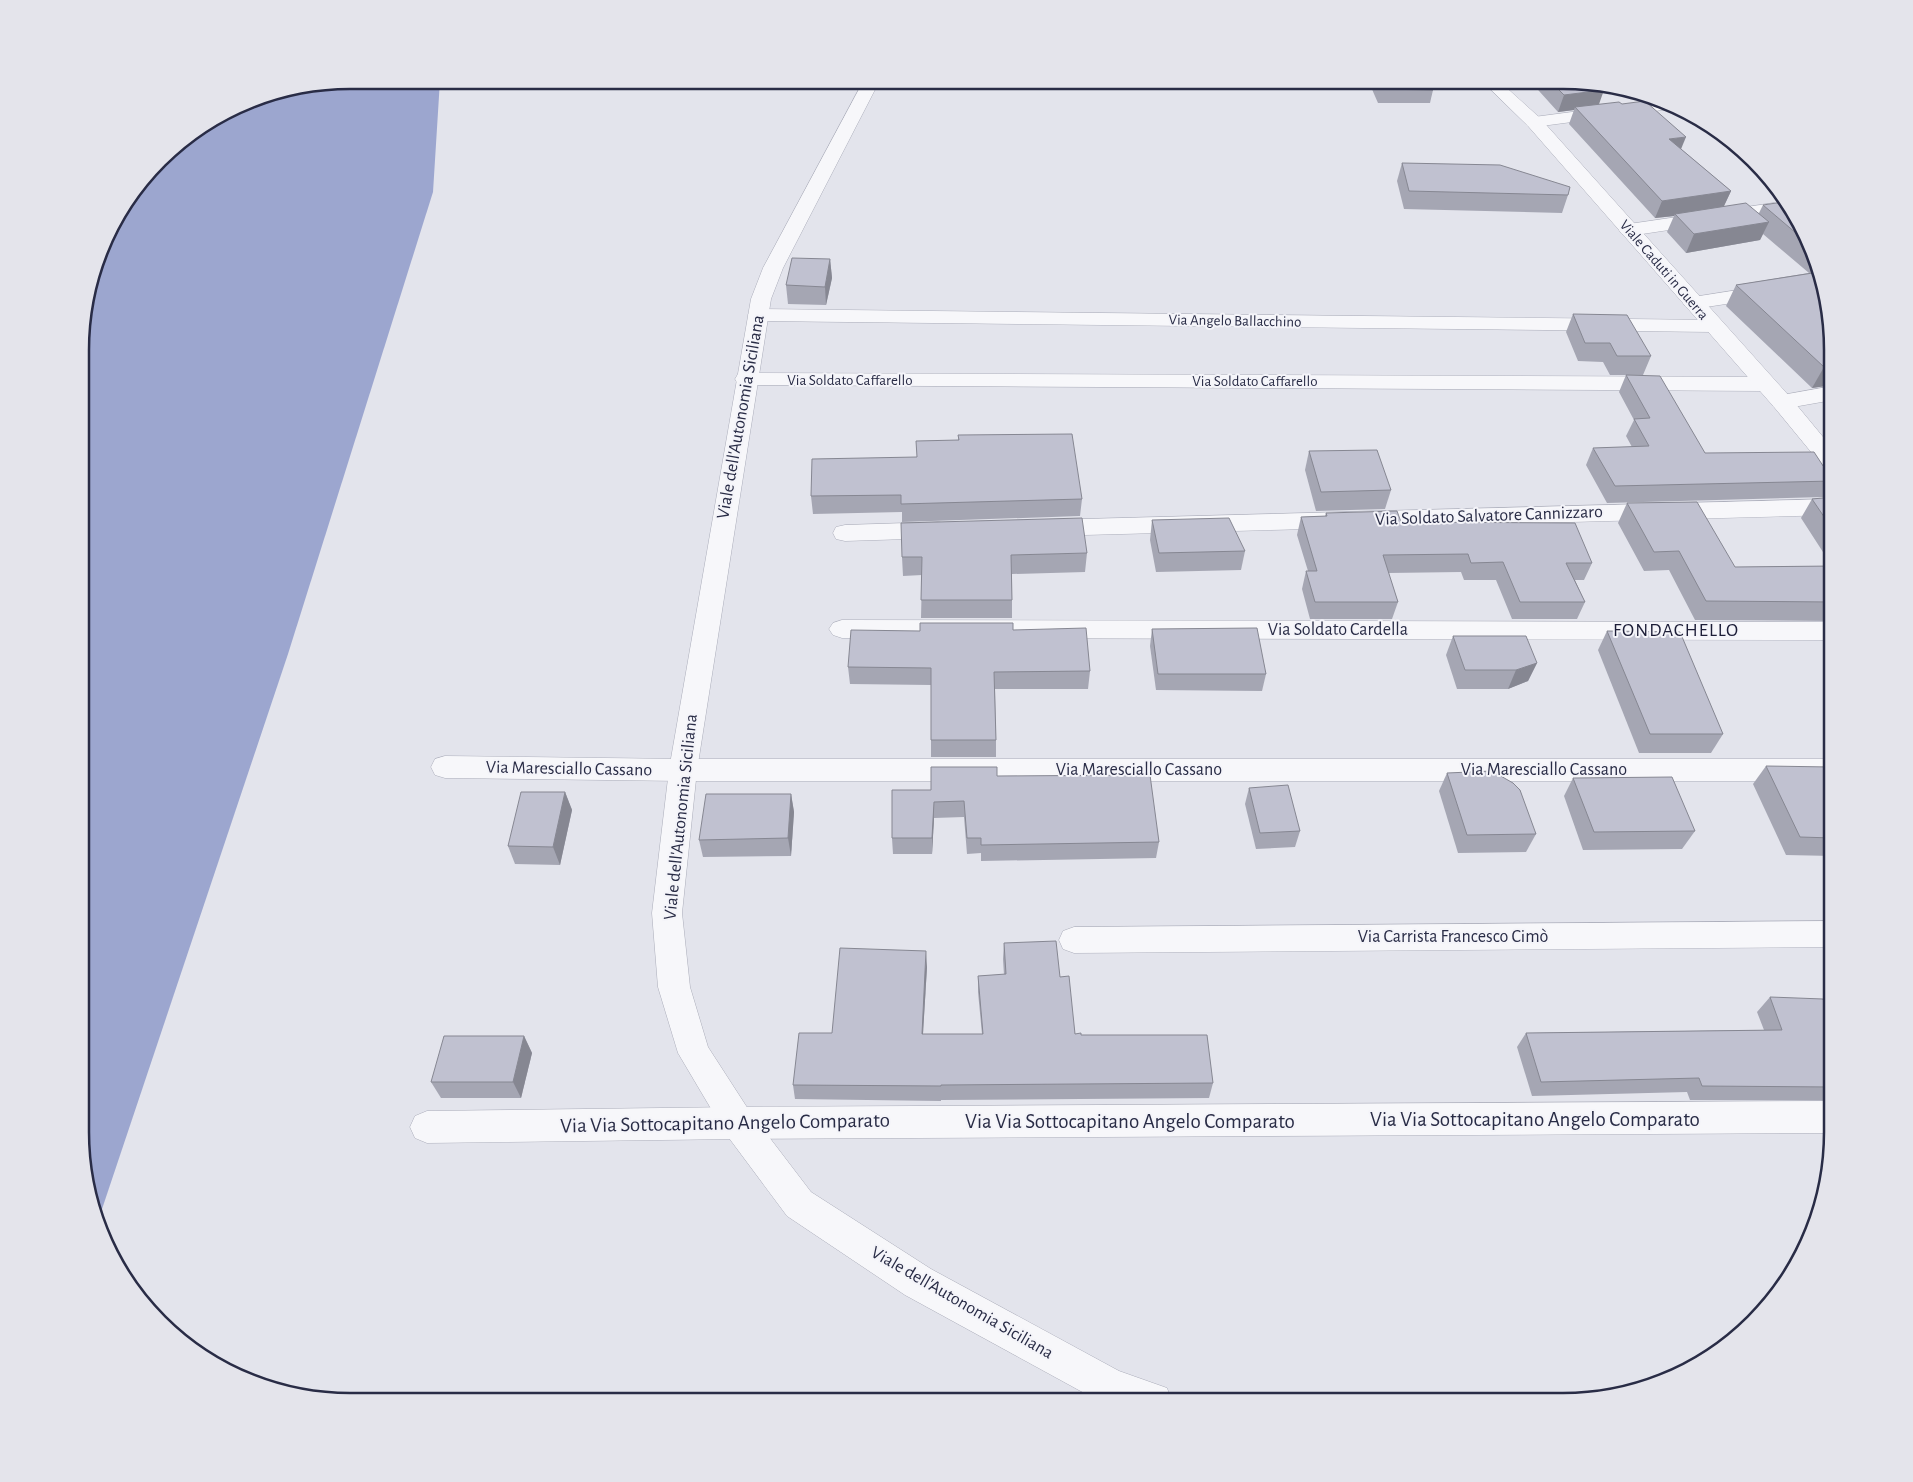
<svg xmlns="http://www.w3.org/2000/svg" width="1913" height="1482" viewBox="0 0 1913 1482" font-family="'Alegreya Sans',sans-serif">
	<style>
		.water { fill: #9ca6cf }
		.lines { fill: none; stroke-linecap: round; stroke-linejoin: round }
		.minor-casing { stroke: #abadba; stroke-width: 1 }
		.tertiary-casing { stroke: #abadba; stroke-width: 1 }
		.minor { fill: #f7f7fa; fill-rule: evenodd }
		.tertiary { fill: #f7f7fa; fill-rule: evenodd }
		.wall { fill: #a5a6b3 }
		.shaded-wall { fill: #868792 }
		.building { fill: #c0c1d0; stroke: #868792 }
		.labels { text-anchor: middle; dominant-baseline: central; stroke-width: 4; stroke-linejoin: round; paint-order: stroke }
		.far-street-label { font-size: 15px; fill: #292c46; stroke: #f4f4f9 }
		.street-label { font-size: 18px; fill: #292c46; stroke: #f4f4f9 }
		.neighbourhood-label { font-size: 19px; letter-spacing: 1px; fill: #1c1d37; stroke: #f4f4f9 }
		.near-street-label { font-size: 21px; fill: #292c46; stroke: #f4f4f9 }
		.rim { fill: none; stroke: #292c46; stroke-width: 2.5 }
	</style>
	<rect width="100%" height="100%" fill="#e3e4ec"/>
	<path class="water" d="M 350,80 L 440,80 L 433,192 L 288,654 L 99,1218 L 81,1150 L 82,314 L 116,215 L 172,147 L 263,94 Z"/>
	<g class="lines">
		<g class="minor-casing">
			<g id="minor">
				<path d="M 1453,81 L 1498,81 L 1496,85 C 1484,88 1467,88 1455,85 Z"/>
				<path d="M 1664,100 L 1678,108 L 1534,127 L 1528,126 L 1525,122 L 1528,118 L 1534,117 Z"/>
				<path d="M 1774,203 L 1781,205 L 1783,209 L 1781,213 L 1629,236 L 1622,234 L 1619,230 L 1622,226 L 1629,224 Z"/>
				<path d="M 1821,277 L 1825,289 L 1693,309 L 1686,307 L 1683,303 L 1686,299 L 1693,297 Z"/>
				<path d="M 758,309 L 1713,320 L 1720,322 L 1723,326 L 1720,330 L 1713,332 L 758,321 L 751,319 L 748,315 L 751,311 Z"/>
				<path d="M 746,373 L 1764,377 L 1772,379 L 1775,384 L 1772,389 L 1764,391 L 746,385 L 738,384 L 735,379 L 738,374 Z"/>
				<path d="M 1833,386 L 1833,400 L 1782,409 L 1774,407 L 1771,402 L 1774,397 L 1782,395 Z"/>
				<path d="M 1833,499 L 1833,515 L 1047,536 L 1039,534 L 1035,528 L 1039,522 L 1047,520 Z"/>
				<path d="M 939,522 L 948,524 L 951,530 L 948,536 L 939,538 L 845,541 L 836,539 L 833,533 L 836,527 L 845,525 Z"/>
				<path d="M 842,620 L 1833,622 L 1833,640 L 842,638 L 833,635 L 829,629 L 833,623 Z"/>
				<path d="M 445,756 L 683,759 L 1833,759 L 1833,781 L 683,781 L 445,778 L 435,775 L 431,767 L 435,759 Z"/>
				<path d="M 1833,921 L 1833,947 L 1074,953 L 1063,949 L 1059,940 L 1063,931 L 1074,927 Z"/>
				<path d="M 1832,1101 L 1832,1133 L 738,1139 L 427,1143 L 415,1138 L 410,1127 L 415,1116 L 427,1111 L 738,1107 Z"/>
			</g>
		</g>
		<g class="tertiary-casing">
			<g id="tertiary">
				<path d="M 864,80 L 880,80 L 783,268 L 771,299 L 697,770 L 682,913 L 690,987 L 708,1047 L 750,1112 L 811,1192 L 931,1269 L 1119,1371 L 1167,1388 L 1172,1402 L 1097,1400 L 905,1295 L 787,1216 L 726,1134 L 678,1053 L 658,987 L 652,913 L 669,770 L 751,299 L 763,268 Z"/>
				<path d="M 1482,81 L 1499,81 L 1540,118 L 1790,397 L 1833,449 L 1833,471 L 1825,469 L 1774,407 L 1528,126 Z"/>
			</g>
		</g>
		<use href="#minor" class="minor"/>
		<use href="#tertiary" class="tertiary"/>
	</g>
	<g class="wall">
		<path d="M 1368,80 L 1429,80 L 1433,90 L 1430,103 L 1378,103 Z"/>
		<path d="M 1530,81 L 1581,81 L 1599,104 L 1681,149 L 1731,191 L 1724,206 L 1759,213 L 1763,205 L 1805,231 L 1828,297 L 1833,385 L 1812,388 L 1726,306 L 1736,285 L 1809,273 L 1763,234 L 1760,240 L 1686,253 L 1667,232 L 1674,216 L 1655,218 L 1569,124 L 1574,110 L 1558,112 Z"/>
		<path d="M 1402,163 L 1568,195 L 1562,213 L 1404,209 L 1397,181 Z"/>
		<path d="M 830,259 L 832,278 L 826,305 L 788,304 L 786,285 Z"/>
		<path d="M 1573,314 L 1651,356 L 1643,375 L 1610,375 L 1603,362 L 1578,361 L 1566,332 Z"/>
		<path d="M 1626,375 L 1705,453 L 1833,480 L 1833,481 L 1823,497 L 1607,503 L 1586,465 L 1593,448 L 1632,447 L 1626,436 L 1634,420 L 1619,392 Z"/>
		<path d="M 958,435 L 1082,499 L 1080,516 L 902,522 L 902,512 L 813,514 L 811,496 L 917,457 L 958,440 Z"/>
		<path d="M 1309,451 L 1391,490 L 1385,509 L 1316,511 L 1305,470 Z"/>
		<path d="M 1833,497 L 1833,621 L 1695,620 L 1669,570 L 1644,571 L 1618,523 L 1627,503 L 1735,567 L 1832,566 L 1801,518 L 1812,499 Z"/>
		<path d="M 1326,513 L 1401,522 L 1592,563 L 1584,580 L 1575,580 L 1585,602 L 1577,619 L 1512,619 L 1496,580 L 1464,580 L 1461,572 L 1388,573 L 1398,602 L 1392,619 L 1310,619 L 1302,589 L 1306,571 L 1308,571 L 1297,535 L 1301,517 L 1325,516 Z"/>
		<path d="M 1152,520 L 1245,551 L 1241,570 L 1156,572 L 1150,540 Z"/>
		<path d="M 1087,553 L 1085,572 L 1012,574 L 1012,618 L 921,618 L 922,575 L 903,576 L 902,557 Z"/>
		<path d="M 1152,629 L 1266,674 L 1262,691 L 1156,690 L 1150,646 Z"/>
		<path d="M 1013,630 L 1090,671 L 1088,689 L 995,689 L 996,740 L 996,757 L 931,757 L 931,685 L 850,684 L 848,667 L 920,631 Z"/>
		<path d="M 1607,631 L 1723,734 L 1711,753 L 1639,753 L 1598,650 Z"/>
		<path d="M 1453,636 L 1537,663 L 1528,681 L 1508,689 L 1457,689 L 1446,655 Z"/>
		<path d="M 1766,766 L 1833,769 L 1833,856 L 1786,855 L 1753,784 Z"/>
		<path d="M 1447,773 L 1536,834 L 1526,852 L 1458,853 L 1439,791 Z"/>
		<path d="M 997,776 L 1159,842 L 1156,858 L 981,861 L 981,853 L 967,854 L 964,817 L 934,818 L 932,854 L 893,854 L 892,838 L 931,790 Z"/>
		<path d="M 1573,778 L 1695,831 L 1682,849 L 1583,850 L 1564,796 Z"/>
		<path d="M 1249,788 L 1300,831 L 1295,847 L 1256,849 L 1245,804 Z"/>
		<path d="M 565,792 L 572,810 L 560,865 L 515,864 L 508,846 Z"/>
		<path d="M 791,794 L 794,812 L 791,856 L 703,857 L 699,840 Z"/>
		<path d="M 1004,943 L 1060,977 L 1075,1034 L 1213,1083 L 1209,1098 L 941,1100 L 941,1101 L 795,1099 L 793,1085 L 832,1033 L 927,967 L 923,1034 L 982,1034 L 978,992 L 978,976 L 1004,975 L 1003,959 Z"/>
		<path d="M 1770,997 L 1832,1021 L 1832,1100 L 1690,1100 L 1687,1092 L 1532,1096 L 1517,1047 L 1526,1033 L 1764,1030 L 1757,1012 Z"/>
		<path d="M 524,1036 L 532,1053 L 521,1098 L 441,1098 L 431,1082 Z"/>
	</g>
	<g class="shaded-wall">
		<path d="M 1604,90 L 1598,107 L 1575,107 L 1574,110 L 1558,112 L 1564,95 Z"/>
		<path d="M 1686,137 L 1679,154 L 1669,139 Z"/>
		<path d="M 1731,191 L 1723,208 L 1675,214 L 1674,216 L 1655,218 L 1662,201 Z"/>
		<path d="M 1769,222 L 1760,240 L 1686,253 L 1694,234 Z"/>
		<path d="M 830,259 L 832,278 L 826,305 L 825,287 Z"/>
		<path d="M 1833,365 L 1833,385 L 1812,388 L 1824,367 Z"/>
		<path d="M 1537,663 L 1528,681 L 1508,689 L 1516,670 Z"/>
		<path d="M 565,792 L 572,810 L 560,865 L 553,847 Z"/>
		<path d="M 791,794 L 794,812 L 791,856 L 788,838 Z"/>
		<path d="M 934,802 L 934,818 L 932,854 L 932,838 Z"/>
		<path d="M 926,951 L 927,967 L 922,1049 L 922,1034 Z"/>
		<path d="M 524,1036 L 532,1053 L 521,1098 L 513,1082 Z"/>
	</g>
	<g class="building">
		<path d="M 1377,80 L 1429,80 L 1433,90 L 1381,89 Z"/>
		<path d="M 1550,81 L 1581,81 L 1597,84 L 1604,90 L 1564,95 Z"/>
		<path d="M 1645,101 L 1686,137 L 1669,139 L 1731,191 L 1662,201 L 1575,107 L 1619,102 L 1622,104 Z"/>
		<path d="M 1402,163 L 1500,165 L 1570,187 L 1568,195 L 1409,191 Z"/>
		<path d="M 1783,202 L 1805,231 L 1810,245 L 1763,205 Z"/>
		<path d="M 1746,203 L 1769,222 L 1694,234 L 1675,214 Z"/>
		<path d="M 792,258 L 830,259 L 825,287 L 786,285 Z"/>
		<path d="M 1819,272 L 1828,297 L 1833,349 L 1833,365 L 1824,367 L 1736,285 Z"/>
		<path d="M 1573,314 L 1627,315 L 1651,356 L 1617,356 L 1610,343 L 1585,343 Z"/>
		<path d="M 1626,375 L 1660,376 L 1705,453 L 1814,452 L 1833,481 L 1615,486 L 1593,448 L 1649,446 L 1634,419 L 1650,418 Z"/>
		<path d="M 1072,434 L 1082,499 L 901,504 L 901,495 L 811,496 L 812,459 L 917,457 L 916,441 L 959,440 L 958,435 Z"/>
		<path d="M 1377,450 L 1391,490 L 1321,492 L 1309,451 Z"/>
		<path d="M 1833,497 L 1833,530 L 1812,499 Z"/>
		<path d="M 1697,502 L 1735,567 L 1833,566 L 1833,602 L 1706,601 L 1679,551 L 1654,552 L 1627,503 Z"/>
		<path d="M 1397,511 L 1401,522 L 1575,523 L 1592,563 L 1566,563 L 1585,602 L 1520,602 L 1503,562 L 1471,563 L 1468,554 L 1383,555 L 1398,602 L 1315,602 L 1306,571 L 1317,571 L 1301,517 L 1327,516 L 1326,513 Z"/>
		<path d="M 1082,518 L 1087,553 L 1011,555 L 1012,600 L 921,600 L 922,557 L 902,557 L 901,523 Z"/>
		<path d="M 1229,518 L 1245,551 L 1159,553 L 1152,520 Z"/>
		<path d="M 920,623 L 1013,623 L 1013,630 L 1086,628 L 1090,671 L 994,672 L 996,740 L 931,740 L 931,668 L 848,667 L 851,630 L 920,631 Z"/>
		<path d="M 1257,628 L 1266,674 L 1158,674 L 1152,629 Z"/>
		<path d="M 1607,631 L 1680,632 L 1723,734 L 1650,734 Z"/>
		<path d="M 1453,636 L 1526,636 L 1537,663 L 1516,670 L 1465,670 Z"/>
		<path d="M 1766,766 L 1831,767 L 1833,769 L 1833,838 L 1800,837 Z"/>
		<path d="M 931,767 L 997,767 L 997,776 L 1150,775 L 1159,842 L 981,845 L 981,838 L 967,838 L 964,801 L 934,802 L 932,838 L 892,838 L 892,790 L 931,790 Z"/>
		<path d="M 1492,771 L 1513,783 L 1520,790 L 1536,834 L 1467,835 L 1447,773 Z"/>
		<path d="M 1672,777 L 1695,831 L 1594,832 L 1573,778 Z"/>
		<path d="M 1288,785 L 1300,831 L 1260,833 L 1249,788 Z"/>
		<path d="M 521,792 L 565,792 L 553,847 L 508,846 Z"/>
		<path d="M 706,794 L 791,794 L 788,838 L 699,840 Z"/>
		<path d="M 1056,941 L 1060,977 L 1069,976 L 1075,1034 L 1081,1033 L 1081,1035 L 1207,1035 L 1213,1083 L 941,1085 L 941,1086 L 793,1085 L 799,1033 L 832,1033 L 840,948 L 926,951 L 922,1034 L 983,1034 L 978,976 L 1006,974 L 1004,943 Z"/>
		<path d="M 1770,997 L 1823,999 L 1832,1021 L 1832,1087 L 1702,1086 L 1699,1078 L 1541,1082 L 1526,1033 L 1782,1030 Z"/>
		<path d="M 444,1036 L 524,1036 L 513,1082 L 431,1082 Z"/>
	</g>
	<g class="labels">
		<g class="far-street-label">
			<text transform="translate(1664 270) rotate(49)">Viale Caduti in Guerra</text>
			<text transform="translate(1235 321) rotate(1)">Via Angelo Ballacchino</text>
			<text x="850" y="380">Via Soldato Caffarello</text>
			<text x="1255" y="381">Via Soldato Caffarello</text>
		</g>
		<g class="street-label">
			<text transform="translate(741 417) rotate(-80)">Viale dell'Autonomia Siciliana</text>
			<text transform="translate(1489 516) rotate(-2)">Via Soldato Salvatore Cannizzaro</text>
			<text x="1338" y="630">Via Soldato Cardella</text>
			<text transform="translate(569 769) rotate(1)">Via Maresciallo Cassano</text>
			<text x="1139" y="770">Via Maresciallo Cassano</text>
			<text x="1544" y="770">Via Maresciallo Cassano</text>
			<text transform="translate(681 817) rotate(-84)">Viale dell'Autonomia Siciliana</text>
			<text x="1453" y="937">Via Carrista Francesco Cimò</text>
			<text transform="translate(962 1303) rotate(30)">Viale dell'Autonomia Siciliana</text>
		</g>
		<g class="neighbourhood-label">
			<text x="1676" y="630">FONDACHELLO</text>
		</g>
		<g class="near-street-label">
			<text x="1535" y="1119">Via Via Sottocapitano Angelo Comparato</text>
			<text x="1130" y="1121">Via Via Sottocapitano Angelo Comparato</text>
			<text transform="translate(725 1123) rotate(-1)">Via Via Sottocapitano Angelo Comparato</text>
		</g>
	</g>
	<path d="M0 0H1913V1482H0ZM350 89H1563A261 261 0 0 1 1824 350V1132A261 261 0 0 1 1563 1393H350A261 261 0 0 1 89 1132V350A261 261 0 0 1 350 89Z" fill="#e4e4eb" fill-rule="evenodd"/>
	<path class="rim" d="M350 89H1563A261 261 0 0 1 1824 350V1132A261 261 0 0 1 1563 1393H350A261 261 0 0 1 89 1132V350A261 261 0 0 1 350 89Z"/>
</svg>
